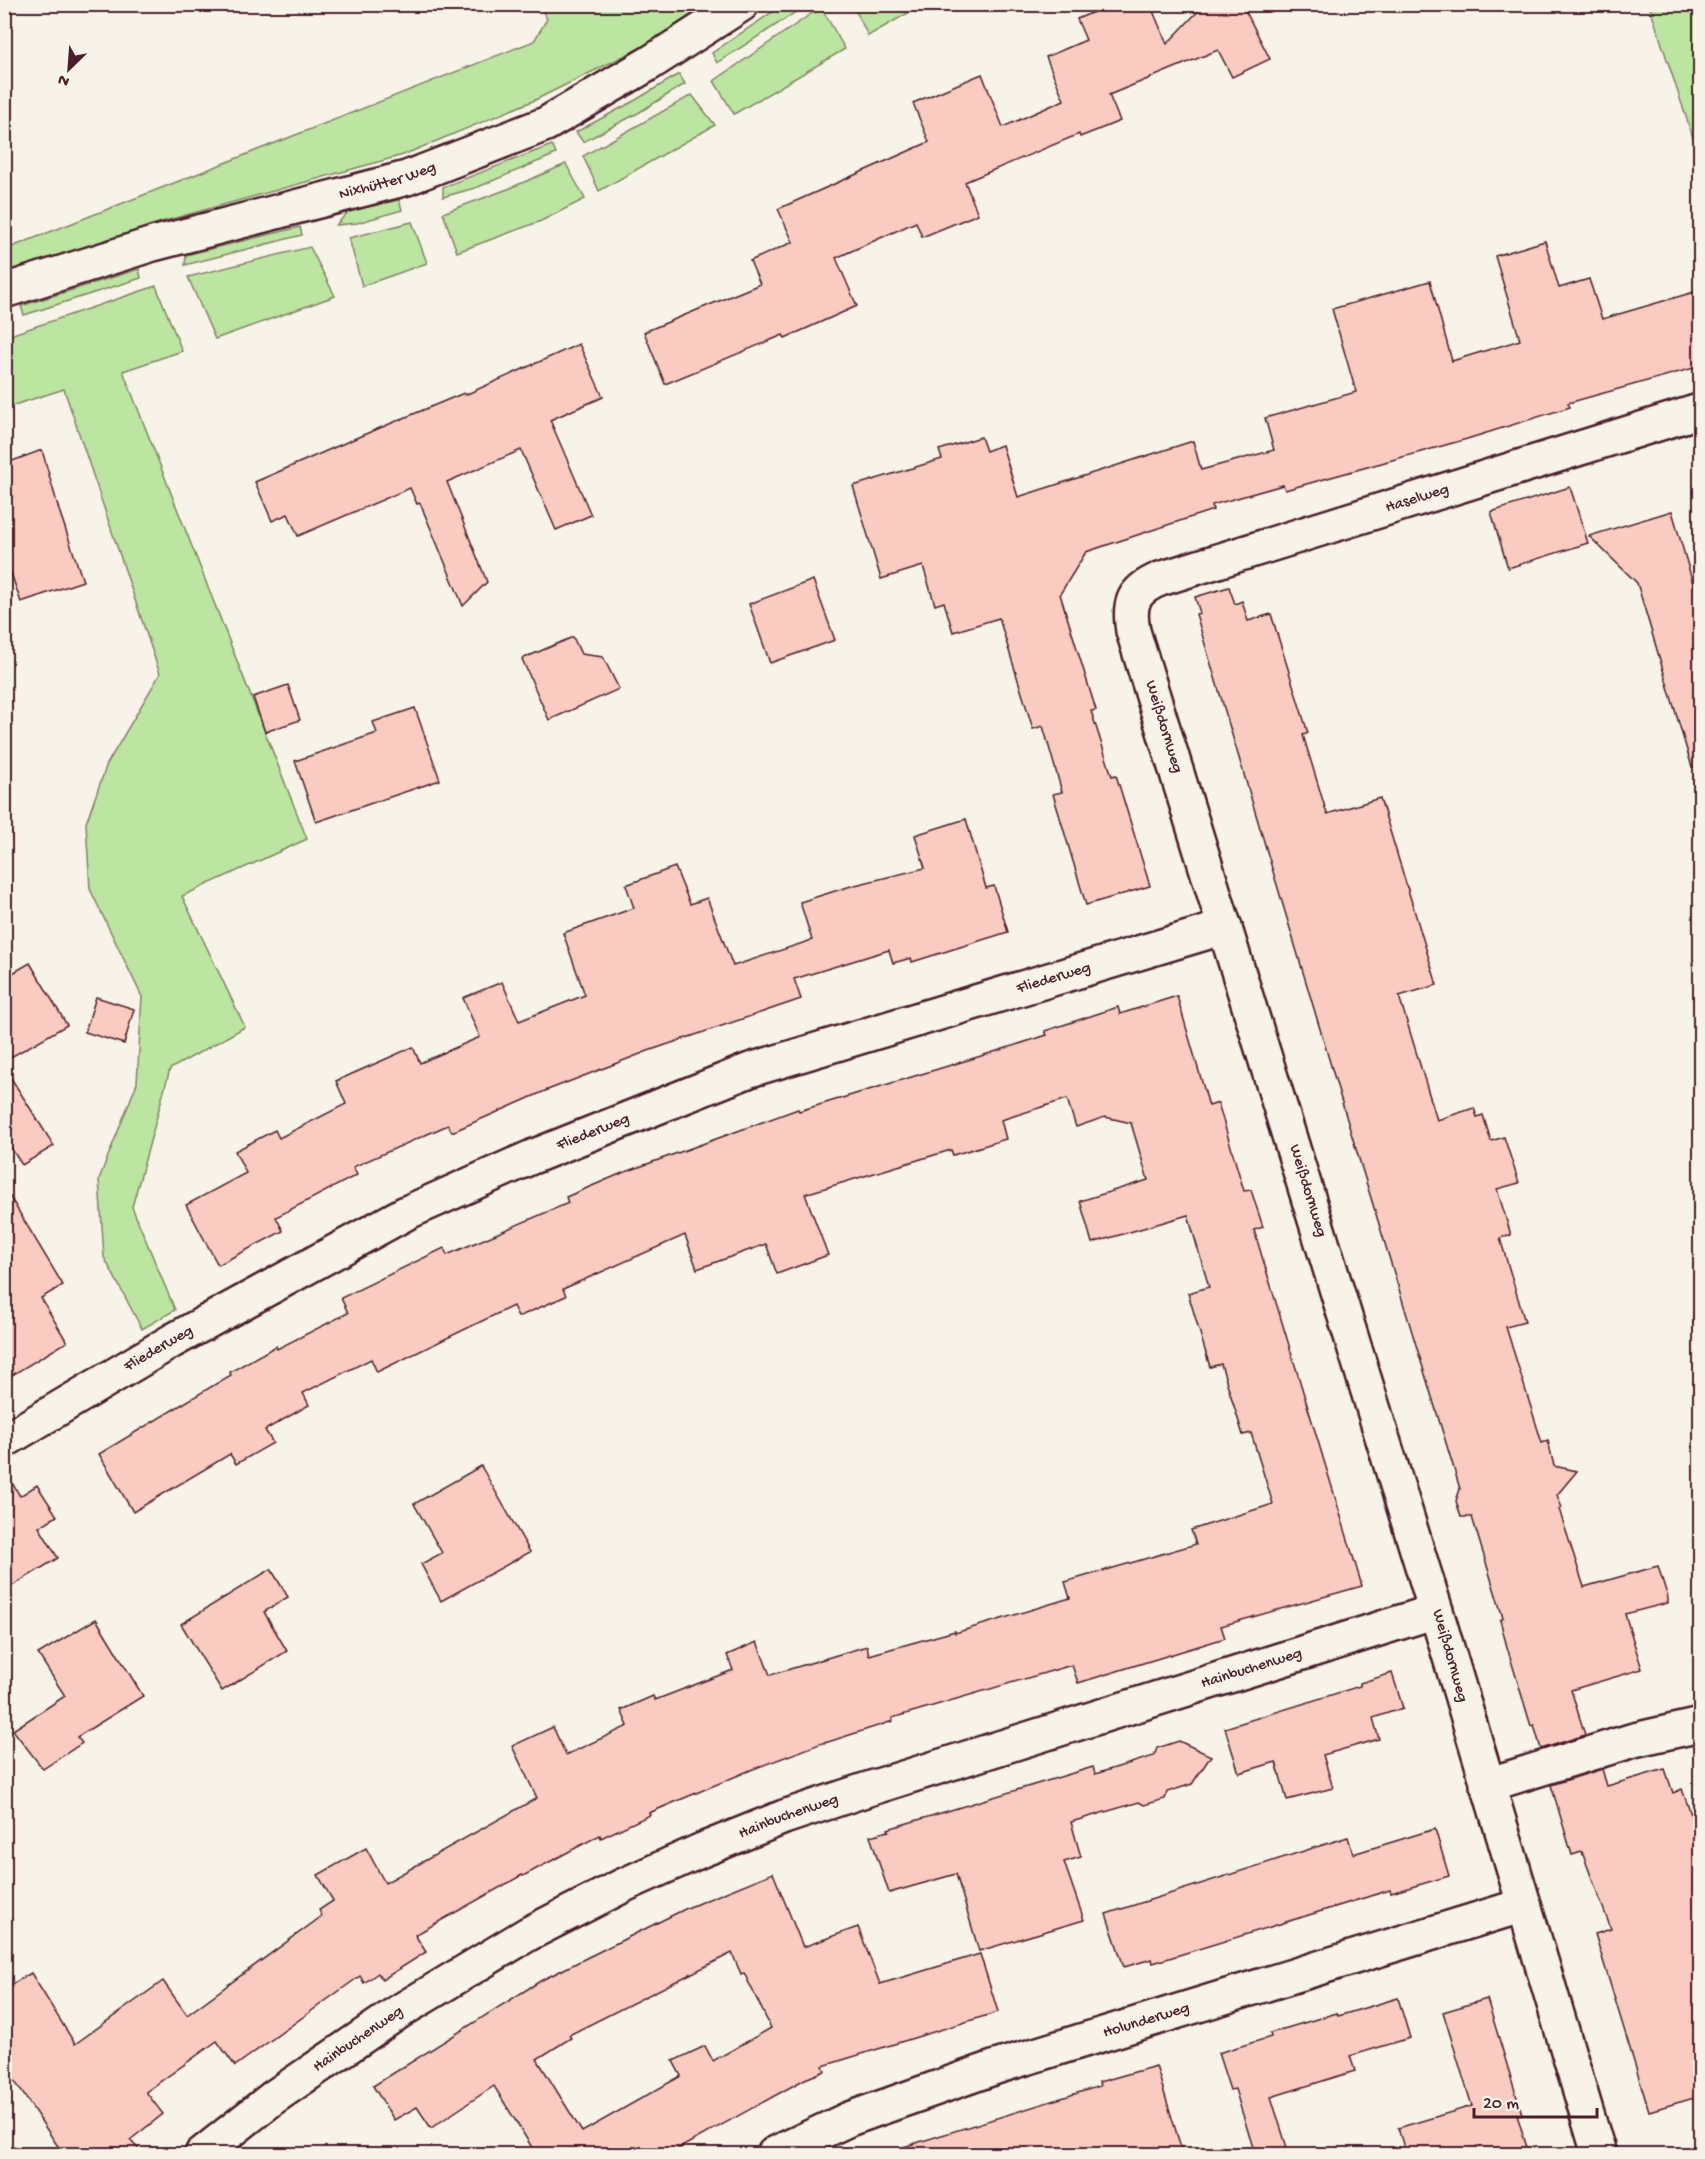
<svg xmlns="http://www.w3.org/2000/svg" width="1705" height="2159" viewBox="0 0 1705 2159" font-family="'Gochi Hand',sans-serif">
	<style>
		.green { fill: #bce5a1; stroke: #838266; stroke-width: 1.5 }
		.building { fill: #facbc0; stroke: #4a1f2b; stroke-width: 1.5; fill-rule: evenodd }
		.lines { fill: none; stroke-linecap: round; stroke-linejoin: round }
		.minor-casing { stroke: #4a1f2b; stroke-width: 38 }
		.major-casing { stroke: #4a1f2b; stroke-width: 38 }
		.minor { stroke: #f7f3e8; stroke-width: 33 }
		.major { stroke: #f7f3e8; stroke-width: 33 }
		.labels { text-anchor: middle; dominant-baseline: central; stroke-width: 4.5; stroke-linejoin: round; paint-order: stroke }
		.street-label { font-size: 16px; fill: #4a1f2b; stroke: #f7f3e8 }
	</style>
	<rect width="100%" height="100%" fill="#f7f3e8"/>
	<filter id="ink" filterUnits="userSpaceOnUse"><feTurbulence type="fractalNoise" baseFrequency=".0167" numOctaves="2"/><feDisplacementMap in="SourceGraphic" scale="12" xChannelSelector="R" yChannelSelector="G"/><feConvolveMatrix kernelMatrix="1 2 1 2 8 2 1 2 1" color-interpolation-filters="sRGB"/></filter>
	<g filter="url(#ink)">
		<g class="green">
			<path d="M 784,4 L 807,5 L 717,63 L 712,53 Z"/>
			<path d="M 539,5 L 706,5 L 642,47 L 535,100 L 403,155 L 161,222 L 5,275 L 4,250 L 534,41 L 547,19 Z"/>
			<path d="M 853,5 L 922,5 L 868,36 Z"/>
			<path d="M 1649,5 L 1700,5 L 1700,159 Z"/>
			<path d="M 821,7 L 845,49 L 734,114 L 714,81 Z"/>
			<path d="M 679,74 L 685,84 L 638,113 L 583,142 L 576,132 L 634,101 Z"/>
			<path d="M 692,95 L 715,125 L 599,191 L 583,156 Z"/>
			<path d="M 552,145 L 556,154 L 478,187 L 443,197 L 443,187 Z"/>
			<path d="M 566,164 L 585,199 L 541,221 L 457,252 L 443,213 L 508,189 Z"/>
			<path d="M 399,200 L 402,210 L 357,223 L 336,225 L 349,211 Z"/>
			<path d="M 412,222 L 427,263 L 362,286 L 349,238 Z"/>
			<path d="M 300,227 L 302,235 L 185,265 L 186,255 Z"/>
			<path d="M 310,247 L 335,296 L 215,339 L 188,277 Z"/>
			<path d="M 139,269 L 141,278 L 24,315 L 21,306 Z"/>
			<path d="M 156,286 L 182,351 L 123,371 L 307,839 L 182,896 L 245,1027 L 170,1069 L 132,1207 L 175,1310 L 142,1329 L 104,1257 L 99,1179 L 137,1083 L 142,997 L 90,889 L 86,823 L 107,764 L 160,674 L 64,389 L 5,408 L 4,337 Z"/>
		</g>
		<g class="building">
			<path d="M 1113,4 L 1150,4 L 1167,44 L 1205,4 L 1242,4 L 1270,59 L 1232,77 L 1218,50 L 1109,95 L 1120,121 L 1080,137 L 1079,134 L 965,182 L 978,214 L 922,237 L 916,222 L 836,258 L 857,306 L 785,338 L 783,335 L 665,384 L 644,332 L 760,284 L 750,261 L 793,242 L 778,209 L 929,142 L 913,103 L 982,74 L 1003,127 L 1064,100 L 1046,57 L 1086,40 L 1077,19 Z"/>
			<path d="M 1545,241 L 1559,288 L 1589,279 L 1602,319 L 1701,290 L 1701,366 L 1568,403 L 1570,407 L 1467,439 L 1285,490 L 1283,485 L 1212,505 L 1213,510 L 1086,552 L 1060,594 L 1096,710 L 1091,711 L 1112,776 L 1116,775 L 1150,886 L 1086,905 L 1053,794 L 1062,792 L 1043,726 L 1033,729 L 999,618 L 953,632 L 944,602 L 935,605 L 923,566 L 881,579 L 853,486 L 942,459 L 939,450 L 981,437 L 986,451 L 1002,445 L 1018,497 L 1193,441 L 1201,470 L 1274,450 L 1265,418 L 1356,392 L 1332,309 L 1430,281 L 1452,361 L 1520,340 L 1495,256 Z"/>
			<path d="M 579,344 L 603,397 L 550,420 L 591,515 L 556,530 L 521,450 L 447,482 L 487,582 L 463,606 L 420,503 L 417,504 L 410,488 L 298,536 L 288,514 L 272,521 L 255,482 L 363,435 L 464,393 L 465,395 Z"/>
			<path d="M 42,450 L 59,510 L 83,581 L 21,602 L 4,553 L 4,464 Z"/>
			<path d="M 1570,487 L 1588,543 L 1508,568 L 1491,512 Z"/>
			<path d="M 1672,511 L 1701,611 L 1701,765 L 1692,767 L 1637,583 L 1589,536 Z"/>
			<path d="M 813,580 L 835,640 L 770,663 L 749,604 Z"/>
			<path d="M 1229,587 L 1235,604 L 1242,601 L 1248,621 L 1271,614 L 1308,733 L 1303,735 L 1327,814 L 1380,798 L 1437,985 L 1399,996 L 1437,1120 L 1474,1108 L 1477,1117 L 1483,1115 L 1491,1141 L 1504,1137 L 1519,1183 L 1497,1189 L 1511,1235 L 1500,1238 L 1525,1322 L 1506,1327 L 1542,1443 L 1548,1441 L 1554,1466 L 1577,1471 L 1557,1495 L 1562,1508 L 1559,1509 L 1584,1587 L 1658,1566 L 1668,1598 L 1668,1603 L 1625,1614 L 1642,1669 L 1571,1690 L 1585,1735 L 1541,1749 L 1534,1725 L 1531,1726 L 1507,1647 L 1500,1620 L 1503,1618 L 1472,1517 L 1461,1517 L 1456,1501 L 1460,1489 L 1454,1469 L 1352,1136 L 1196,614 L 1200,613 L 1195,597 Z"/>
			<path d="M 573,637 L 581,654 L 603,657 L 619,689 L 549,720 L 522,659 Z"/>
			<path d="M 288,685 L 300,720 L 265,732 L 253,697 Z"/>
			<path d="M 415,708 L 440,780 L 316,822 L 295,761 L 377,733 L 373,722 Z"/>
			<path d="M 966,819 L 986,888 L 994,886 L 1008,932 L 912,962 L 911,958 L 893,963 L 889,950 L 794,979 L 801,999 L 648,1051 L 545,1091 L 452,1132 L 448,1125 L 353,1167 L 357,1175 L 276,1217 L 283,1231 L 218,1265 L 186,1205 L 246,1173 L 235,1151 L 275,1130 L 279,1138 L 346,1104 L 336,1081 L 413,1047 L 420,1063 L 480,1037 L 463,998 L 502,982 L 519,1021 L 585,995 L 563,933 L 634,908 L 626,885 L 675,867 L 690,904 L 707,898 L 733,966 L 812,940 L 800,902 L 851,886 L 925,868 L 915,835 Z"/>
			<path d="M 30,963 L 67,1025 L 4,1061 L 4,978 Z"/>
			<path d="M 1177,996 L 1209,1106 L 1218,1103 L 1244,1191 L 1251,1190 L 1263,1227 L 1254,1230 L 1362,1586 L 1221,1626 L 1225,1638 L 1078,1683 L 1072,1665 L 892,1718 L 893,1721 L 825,1743 L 825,1742 L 753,1769 L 649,1813 L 650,1815 L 601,1838 L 600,1835 L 523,1876 L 522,1875 L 415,1935 L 426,1952 L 382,1980 L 378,1973 L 364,1983 L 360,1976 L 235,2066 L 217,2041 L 146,2092 L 163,2114 L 130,2140 L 143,2154 L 63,2154 L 4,2065 L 4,1989 L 31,1973 L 75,2044 L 163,1981 L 187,2015 L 322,1916 L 319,1910 L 333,1901 L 318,1875 L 366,1848 L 385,1883 L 537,1798 L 512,1746 L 553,1727 L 566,1755 L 628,1726 L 621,1710 L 653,1696 L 655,1700 L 733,1670 L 727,1655 L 757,1642 L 770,1675 L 867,1646 L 869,1655 L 955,1631 L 955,1633 L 1070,1598 L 1065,1582 L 1196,1544 L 1191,1530 L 1273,1504 L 1251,1433 L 1243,1435 L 1221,1364 L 1210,1367 L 1188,1293 L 1209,1287 L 1188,1215 L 1092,1243 L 1080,1201 L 1148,1180 L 1131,1123 L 1105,1117 L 1076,1127 L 1067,1099 L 1001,1120 L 1006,1139 L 953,1155 L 951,1150 L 805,1194 L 828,1255 L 777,1274 L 766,1244 L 697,1269 L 685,1235 L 563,1289 L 566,1296 L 518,1317 L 513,1306 L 377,1372 L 371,1359 L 303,1393 L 309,1405 L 265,1430 L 273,1443 L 236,1464 L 230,1454 L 133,1512 L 99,1454 L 231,1375 L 230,1372 L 276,1346 L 277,1349 L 348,1313 L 341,1298 L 444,1248 L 447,1255 L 568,1203 L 566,1197 L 620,1174 L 798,1109 L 799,1111 L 981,1056 L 1047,1035 L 1045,1031 L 1118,1007 L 1120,1014 Z"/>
			<path d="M 96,997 L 134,1009 L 124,1044 L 85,1032 Z"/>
			<path d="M 4,1067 L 54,1146 L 22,1165 L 4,1137 Z"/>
			<path d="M 4,1187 L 63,1285 L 41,1298 L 67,1342 L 4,1380 Z"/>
			<path d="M 481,1466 L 530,1552 L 441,1601 L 421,1564 L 442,1553 L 414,1504 Z"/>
			<path d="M 4,1470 L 20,1496 L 37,1485 L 57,1516 L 39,1527 L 58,1558 L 4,1591 Z"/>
			<path d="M 271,1569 L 288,1597 L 264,1612 L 287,1651 L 222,1691 L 181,1624 Z"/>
			<path d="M 96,1619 L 143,1696 L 77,1737 L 82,1743 L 43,1769 L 13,1730 L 65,1696 L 38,1654 Z"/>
			<path d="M 1392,1673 L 1403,1708 L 1373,1718 L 1379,1739 L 1323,1755 L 1333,1788 L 1287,1800 L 1276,1762 L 1239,1773 L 1225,1728 L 1360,1686 L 1360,1683 Z"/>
			<path d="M 1179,1741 L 1211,1756 L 1192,1784 L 1167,1792 L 1165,1799 L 1144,1805 L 1139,1802 L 1071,1822 L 1081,1857 L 1064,1862 L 1084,1920 L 979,1951 L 956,1874 L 889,1893 L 870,1836 L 889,1831 L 888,1829 L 1093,1767 L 1095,1774 L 1154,1756 L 1157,1748 Z"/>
			<path d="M 1602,1769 L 1607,1786 L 1665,1769 L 1673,1793 L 1682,1789 L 1701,1843 L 1701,2096 L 1649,2111 L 1595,1934 L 1611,1929 L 1582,1852 L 1572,1855 L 1551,1785 Z"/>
			<path d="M 1435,1829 L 1449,1876 L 1391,1893 L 1390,1890 L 1153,1963 L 1152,1959 L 1124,1967 L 1106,1914 L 1348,1837 L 1353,1854 Z"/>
			<path d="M 773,1873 L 803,1947 L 858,1927 L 880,1984 L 980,1954 L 998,2012 L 823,2066 L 825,2071 L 805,2079 L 669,2154 L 536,2154 L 494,2086 L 431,2128 L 417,2107 L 394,2120 L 373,2086 L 542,1980 L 687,1908 ZM 732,1953 L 741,1974 L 744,1973 L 771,2028 L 713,2061 L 705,2046 L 673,2061 L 681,2076 L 582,2132 L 537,2059 L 571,2038 L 569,2035 Z"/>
			<path d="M 1398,1998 L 1410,2038 L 1350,2056 L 1355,2071 L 1271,2097 L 1289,2154 L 1255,2154 L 1235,2089 L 1230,2090 L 1218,2053 L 1271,2037 L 1270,2033 L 1337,2013 L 1338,2016 Z"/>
			<path d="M 1487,1999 L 1522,2114 L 1517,2115 L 1529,2154 L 1406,2154 L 1398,2128 L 1472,2106 L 1443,2012 Z"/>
			<path d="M 1156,2066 L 1183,2154 L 904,2154 L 903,2147 L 1100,2086 L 1099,2082 Z"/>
		</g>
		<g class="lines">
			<g class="minor-casing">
				<g id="minor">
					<path id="s1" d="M 4,1441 L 172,1341 L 406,1213 L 532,1157 L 750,1070 L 1225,927"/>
					<path d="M 1487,1785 L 1634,1740 L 1700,1725"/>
					<path id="s2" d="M 202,2154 L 274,2097 L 400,2011 L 528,1934 L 624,1885 L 702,1850 L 784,1817 L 865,1790 L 1436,1611"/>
					<path id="s3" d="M 774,2154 L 849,2119 L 996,2067 L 1524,1905"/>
					<path id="s4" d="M 1599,2154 L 1436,1611 L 1133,631 C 1128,603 1133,590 1160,579 L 1699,411 L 1700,416"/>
				</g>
			</g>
			<g class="major-casing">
				<g id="major">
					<path id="s5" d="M 4,291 L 153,244 L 407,178 L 546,124 L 650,63 L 742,4"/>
				</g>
			</g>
			<use href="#minor" class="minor"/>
			<use href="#major" class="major"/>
		</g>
	</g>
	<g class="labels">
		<g class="street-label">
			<text stroke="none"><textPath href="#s5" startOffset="399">Nixhütter Weg</textPath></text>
			<text stroke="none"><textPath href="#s4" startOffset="1928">Haselweg</textPath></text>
			<text transform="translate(1163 727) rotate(73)">Weißdornweg</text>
			<text stroke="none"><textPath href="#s1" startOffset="1152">Fliederweg</textPath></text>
			<text stroke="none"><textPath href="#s1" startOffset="666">Fliederweg</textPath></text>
			<text transform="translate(1307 1191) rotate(73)">Weißdornweg</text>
			<text stroke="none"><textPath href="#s1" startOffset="180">Fliederweg</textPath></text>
			<text transform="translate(1449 1656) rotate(74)">Weißdornweg</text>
			<text stroke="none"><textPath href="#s2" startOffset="1166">Hainbuchenweg</textPath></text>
			<text stroke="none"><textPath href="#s2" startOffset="680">Hainbuchenweg</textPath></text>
			<text stroke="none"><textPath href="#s3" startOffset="396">Holunderweg</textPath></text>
			<text stroke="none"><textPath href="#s2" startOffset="194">Hainbuchenweg</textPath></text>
		</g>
	</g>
	<rect width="1705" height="2159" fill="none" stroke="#f7f3e8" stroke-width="24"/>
	<rect x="12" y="12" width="1681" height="2135" fill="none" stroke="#4a1f2b" stroke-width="2" filter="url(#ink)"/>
	<g transform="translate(69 69) rotate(205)" stroke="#f7f3e8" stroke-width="4.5" paint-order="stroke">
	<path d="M0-4.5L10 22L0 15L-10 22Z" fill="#4a1f2b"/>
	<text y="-9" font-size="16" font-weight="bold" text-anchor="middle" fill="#4a1f2b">N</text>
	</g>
	<path d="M1474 2108v9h123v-9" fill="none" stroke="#4a1f2b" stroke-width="3"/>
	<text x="1483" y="2108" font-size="18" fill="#4a1f2b" stroke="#f7f3e8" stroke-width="4.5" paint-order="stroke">20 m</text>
</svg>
